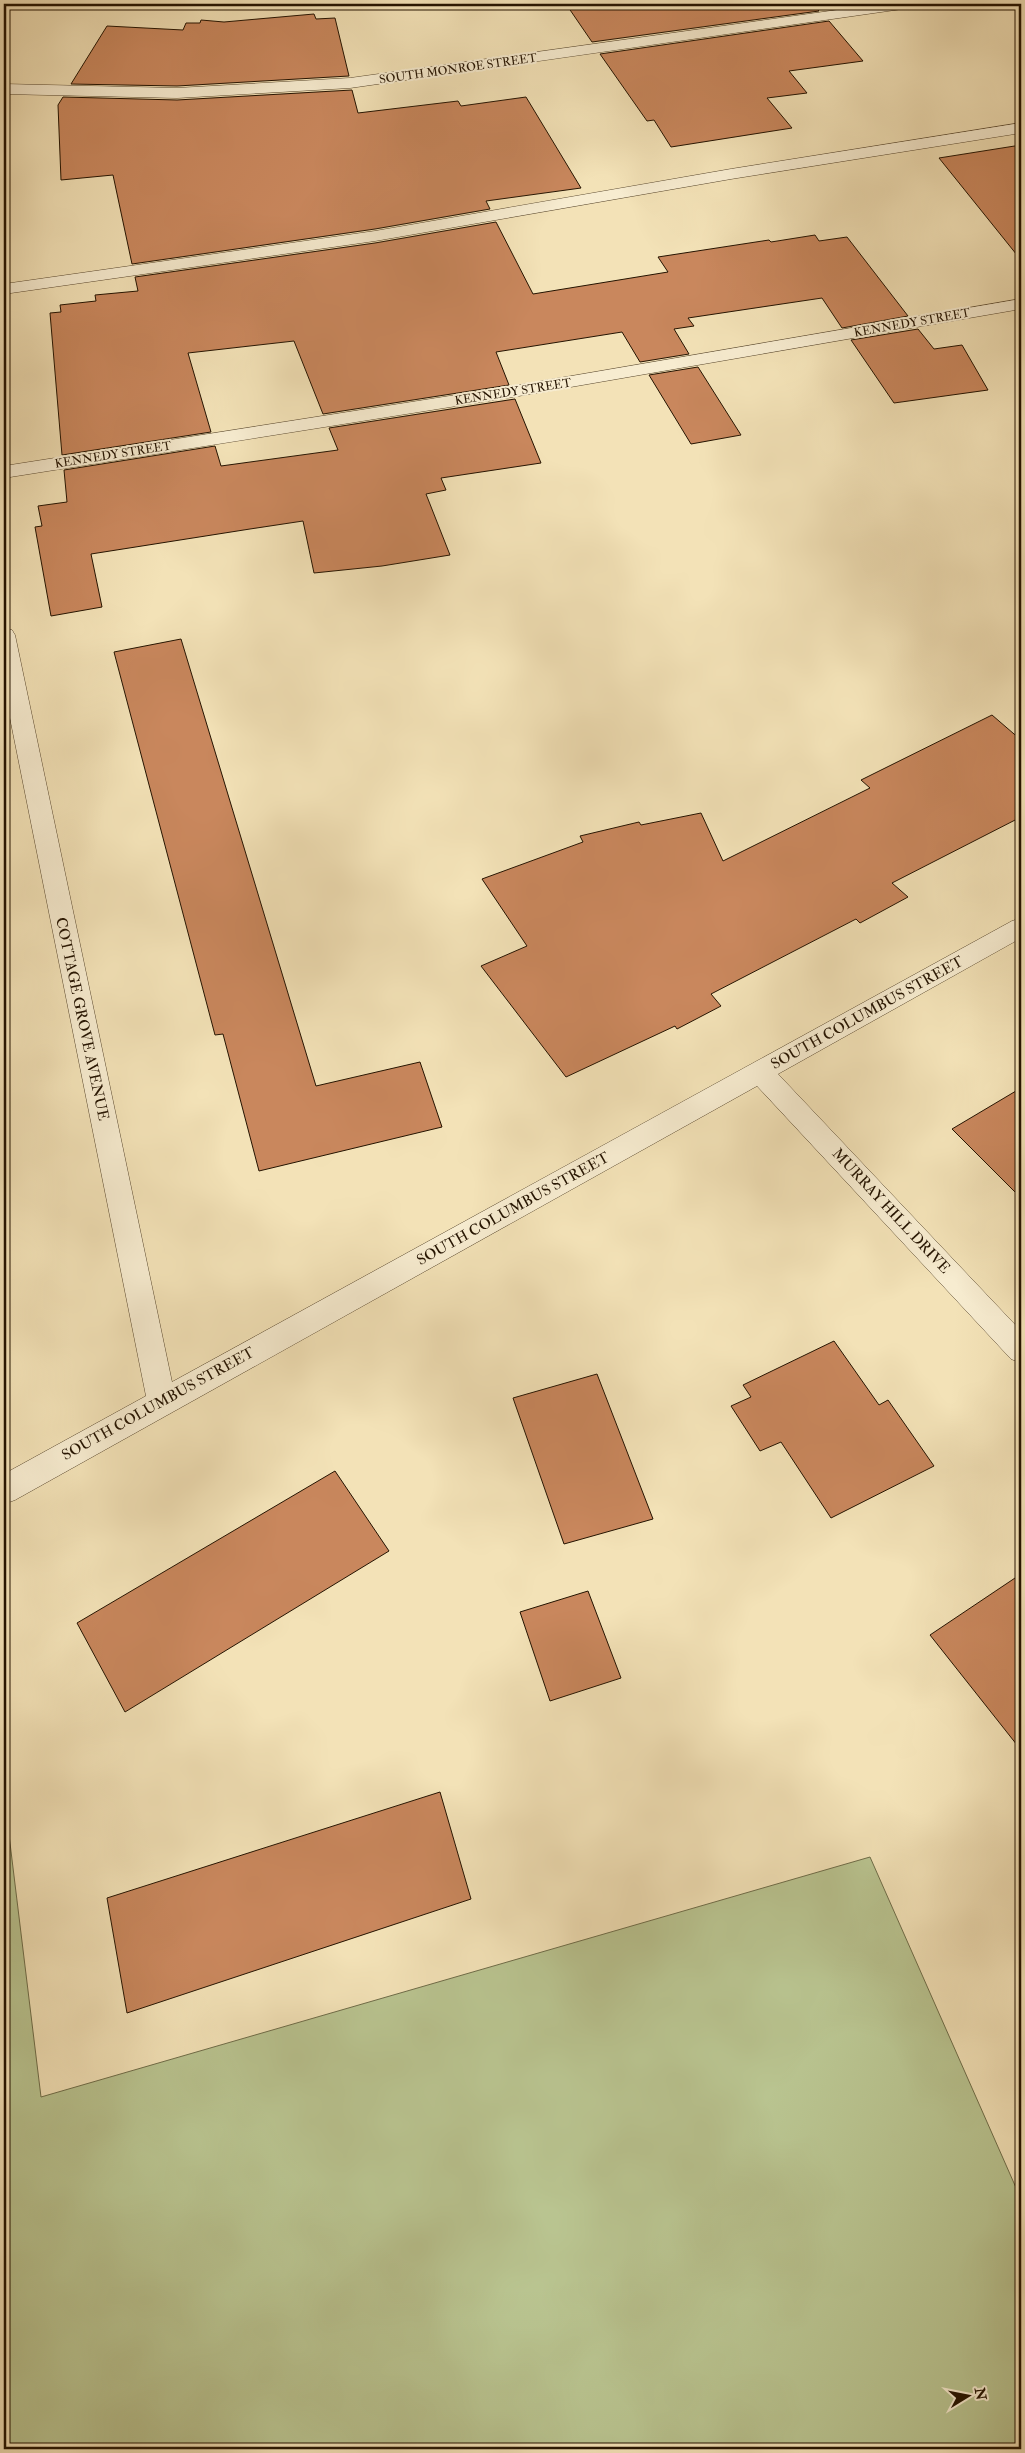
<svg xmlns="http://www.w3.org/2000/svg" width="1025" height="2453" viewBox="0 0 1025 2453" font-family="'IM FELL Double Pica',serif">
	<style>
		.green { fill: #b9c490; stroke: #6e6c48 }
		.building { fill: #c9875d; stroke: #241300 }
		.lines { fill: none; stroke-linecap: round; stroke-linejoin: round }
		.minor-casing { stroke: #58472e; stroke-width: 1 }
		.minor { fill: #f7ecd0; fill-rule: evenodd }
		.labels { text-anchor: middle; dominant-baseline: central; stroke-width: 4; stroke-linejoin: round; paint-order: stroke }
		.far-street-label { font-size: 12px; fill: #241300; stroke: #f7ecd0 }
		.street-label { font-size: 15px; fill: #241300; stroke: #f7ecd0 }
	</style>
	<rect width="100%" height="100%" fill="#f3e2b7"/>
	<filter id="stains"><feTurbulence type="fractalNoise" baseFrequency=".004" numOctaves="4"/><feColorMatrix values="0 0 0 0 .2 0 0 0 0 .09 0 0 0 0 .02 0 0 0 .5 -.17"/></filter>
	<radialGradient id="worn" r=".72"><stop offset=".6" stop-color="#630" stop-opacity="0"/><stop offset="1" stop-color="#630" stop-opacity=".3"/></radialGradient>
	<path class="green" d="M 4,1794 L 41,2097 L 870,1857 L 1021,2199 L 1021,2449 L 4,2449 Z"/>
	<g class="building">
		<path d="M 566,4 L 813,4 L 819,11 L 592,42 Z"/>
		<path d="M 314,14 L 316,19 L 335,18 L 349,76 L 177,86 L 71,84 L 107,26 L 183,30 L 186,23 L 200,23 L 201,20 L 224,22 Z"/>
		<path d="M 829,21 L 863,61 L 789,71 L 807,93 L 767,98 L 792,128 L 671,147 L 654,120 L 647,121 L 600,54 Z"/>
		<path d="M 352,90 L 358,113 L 458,101 L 461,106 L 526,97 L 581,188 L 486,201 L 490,209 L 375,229 L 132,264 L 113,175 L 61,180 L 58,105 L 63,97 L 177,100 Z"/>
		<path d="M 1021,145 L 1021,260 L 939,158 Z"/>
		<path d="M 496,222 L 533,294 L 668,272 L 658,257 L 769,240 L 771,242 L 815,235 L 819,241 L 847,237 L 908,316 L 842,328 L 822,298 L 688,318 L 694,326 L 674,329 L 689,354 L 640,362 L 622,332 L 496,352 L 509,385 L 323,414 L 294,341 L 188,353 L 211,432 L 62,455 L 50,313 L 61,312 L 60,305 L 96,301 L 95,295 L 138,291 L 135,277 L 375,243 Z"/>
		<path d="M 918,329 L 934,349 L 962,345 L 988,390 L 894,403 L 851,340 Z"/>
		<path d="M 698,367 L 741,435 L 691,444 L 649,375 Z"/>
		<path d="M 515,399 L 541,463 L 441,478 L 446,490 L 426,494 L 450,555 L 382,566 L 314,573 L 303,521 L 250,529 L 91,554 L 102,607 L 51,616 L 35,527 L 42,526 L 38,506 L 67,502 L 64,470 L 215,446 L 221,466 L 338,450 L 329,428 Z"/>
		<path d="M 181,639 L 316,1086 L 420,1062 L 442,1127 L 259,1171 L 223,1034 L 215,1035 L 114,652 Z"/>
		<path d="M 992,715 L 1021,740 L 1021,817 L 892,883 L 908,897 L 860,923 L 856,919 L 711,994 L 721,1006 L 677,1029 L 675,1026 L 566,1077 L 481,966 L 527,946 L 482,879 L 583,842 L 580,836 L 639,822 L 641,825 L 701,813 L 723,861 L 870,788 L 861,780 Z"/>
		<path d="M 1021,1088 L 1021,1198 L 952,1129 Z"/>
		<path d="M 834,1341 L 879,1405 L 888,1400 L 934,1466 L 831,1518 L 781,1442 L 760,1451 L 731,1406 L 751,1397 L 743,1385 Z"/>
		<path d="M 597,1374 L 653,1519 L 564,1544 L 513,1398 Z"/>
		<path d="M 335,1471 L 389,1551 L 125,1712 L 77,1623 Z"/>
		<path d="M 1021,1574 L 1021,1750 L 930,1635 Z"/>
		<path d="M 588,1591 L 621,1678 L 550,1701 L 520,1612 Z"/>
		<path d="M 440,1792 L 471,1899 L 127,2013 L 107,1898 Z"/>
	</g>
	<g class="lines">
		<g class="minor-casing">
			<g id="minor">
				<path d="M 880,4 L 916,4 L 909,8 L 350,88 L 177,98 L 4,94 L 4,84 L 177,88 L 350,78 Z"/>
				<path d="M 1021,123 L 1021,133 L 731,179 L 375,241 L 4,294 L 4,284 L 375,231 L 731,169 Z"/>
				<path d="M 1021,299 L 1021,309 L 513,397 L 4,478 L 4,466 L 513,386 Z"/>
				<path d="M 4,628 L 12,630 L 15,635 L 172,1382 L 1012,921 L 1021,918 L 1021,938 L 778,1074 L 1021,1331 L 1021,1363 L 1011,1359 L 757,1086 L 15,1500 L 4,1504 L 4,1474 L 146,1396 L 4,688 Z"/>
			</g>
		</g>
		<use href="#minor" class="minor"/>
	</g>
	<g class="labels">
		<g class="far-street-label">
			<text transform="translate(458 69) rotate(-8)">SOUTH MONROE STREET</text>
			<text transform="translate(912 323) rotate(-10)">KENNEDY STREET</text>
			<text transform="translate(513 392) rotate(-9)">KENNEDY STREET</text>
			<text transform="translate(113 455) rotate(-9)">KENNEDY STREET</text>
		</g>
		<g class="street-label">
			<text transform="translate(867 1013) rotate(-29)">SOUTH COLUMBUS STREET</text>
			<text transform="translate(82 1019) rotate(78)">COTTAGE GROVE AVENUE</text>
			<text transform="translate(513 1209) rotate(-29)">SOUTH COLUMBUS STREET</text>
			<text transform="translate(891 1211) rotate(47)">MURRAY HILL DRIVE</text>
			<text transform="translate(158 1404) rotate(-29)">SOUTH COLUMBUS STREET</text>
		</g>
	</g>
	<rect width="1025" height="2453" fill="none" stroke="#f3e2b7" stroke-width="20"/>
	<rect x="5" y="5" width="1015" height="2443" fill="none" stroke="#241300" stroke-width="2.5"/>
	<rect x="10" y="10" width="1005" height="2433" fill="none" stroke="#241300"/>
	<g transform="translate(968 2396) rotate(80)" stroke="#f7ecd0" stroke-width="4" paint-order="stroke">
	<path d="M0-4L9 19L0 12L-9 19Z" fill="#241300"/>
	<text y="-8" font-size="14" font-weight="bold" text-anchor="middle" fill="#241300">N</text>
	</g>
	<rect width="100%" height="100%" filter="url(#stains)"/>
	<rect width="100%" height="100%" fill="url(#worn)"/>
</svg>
